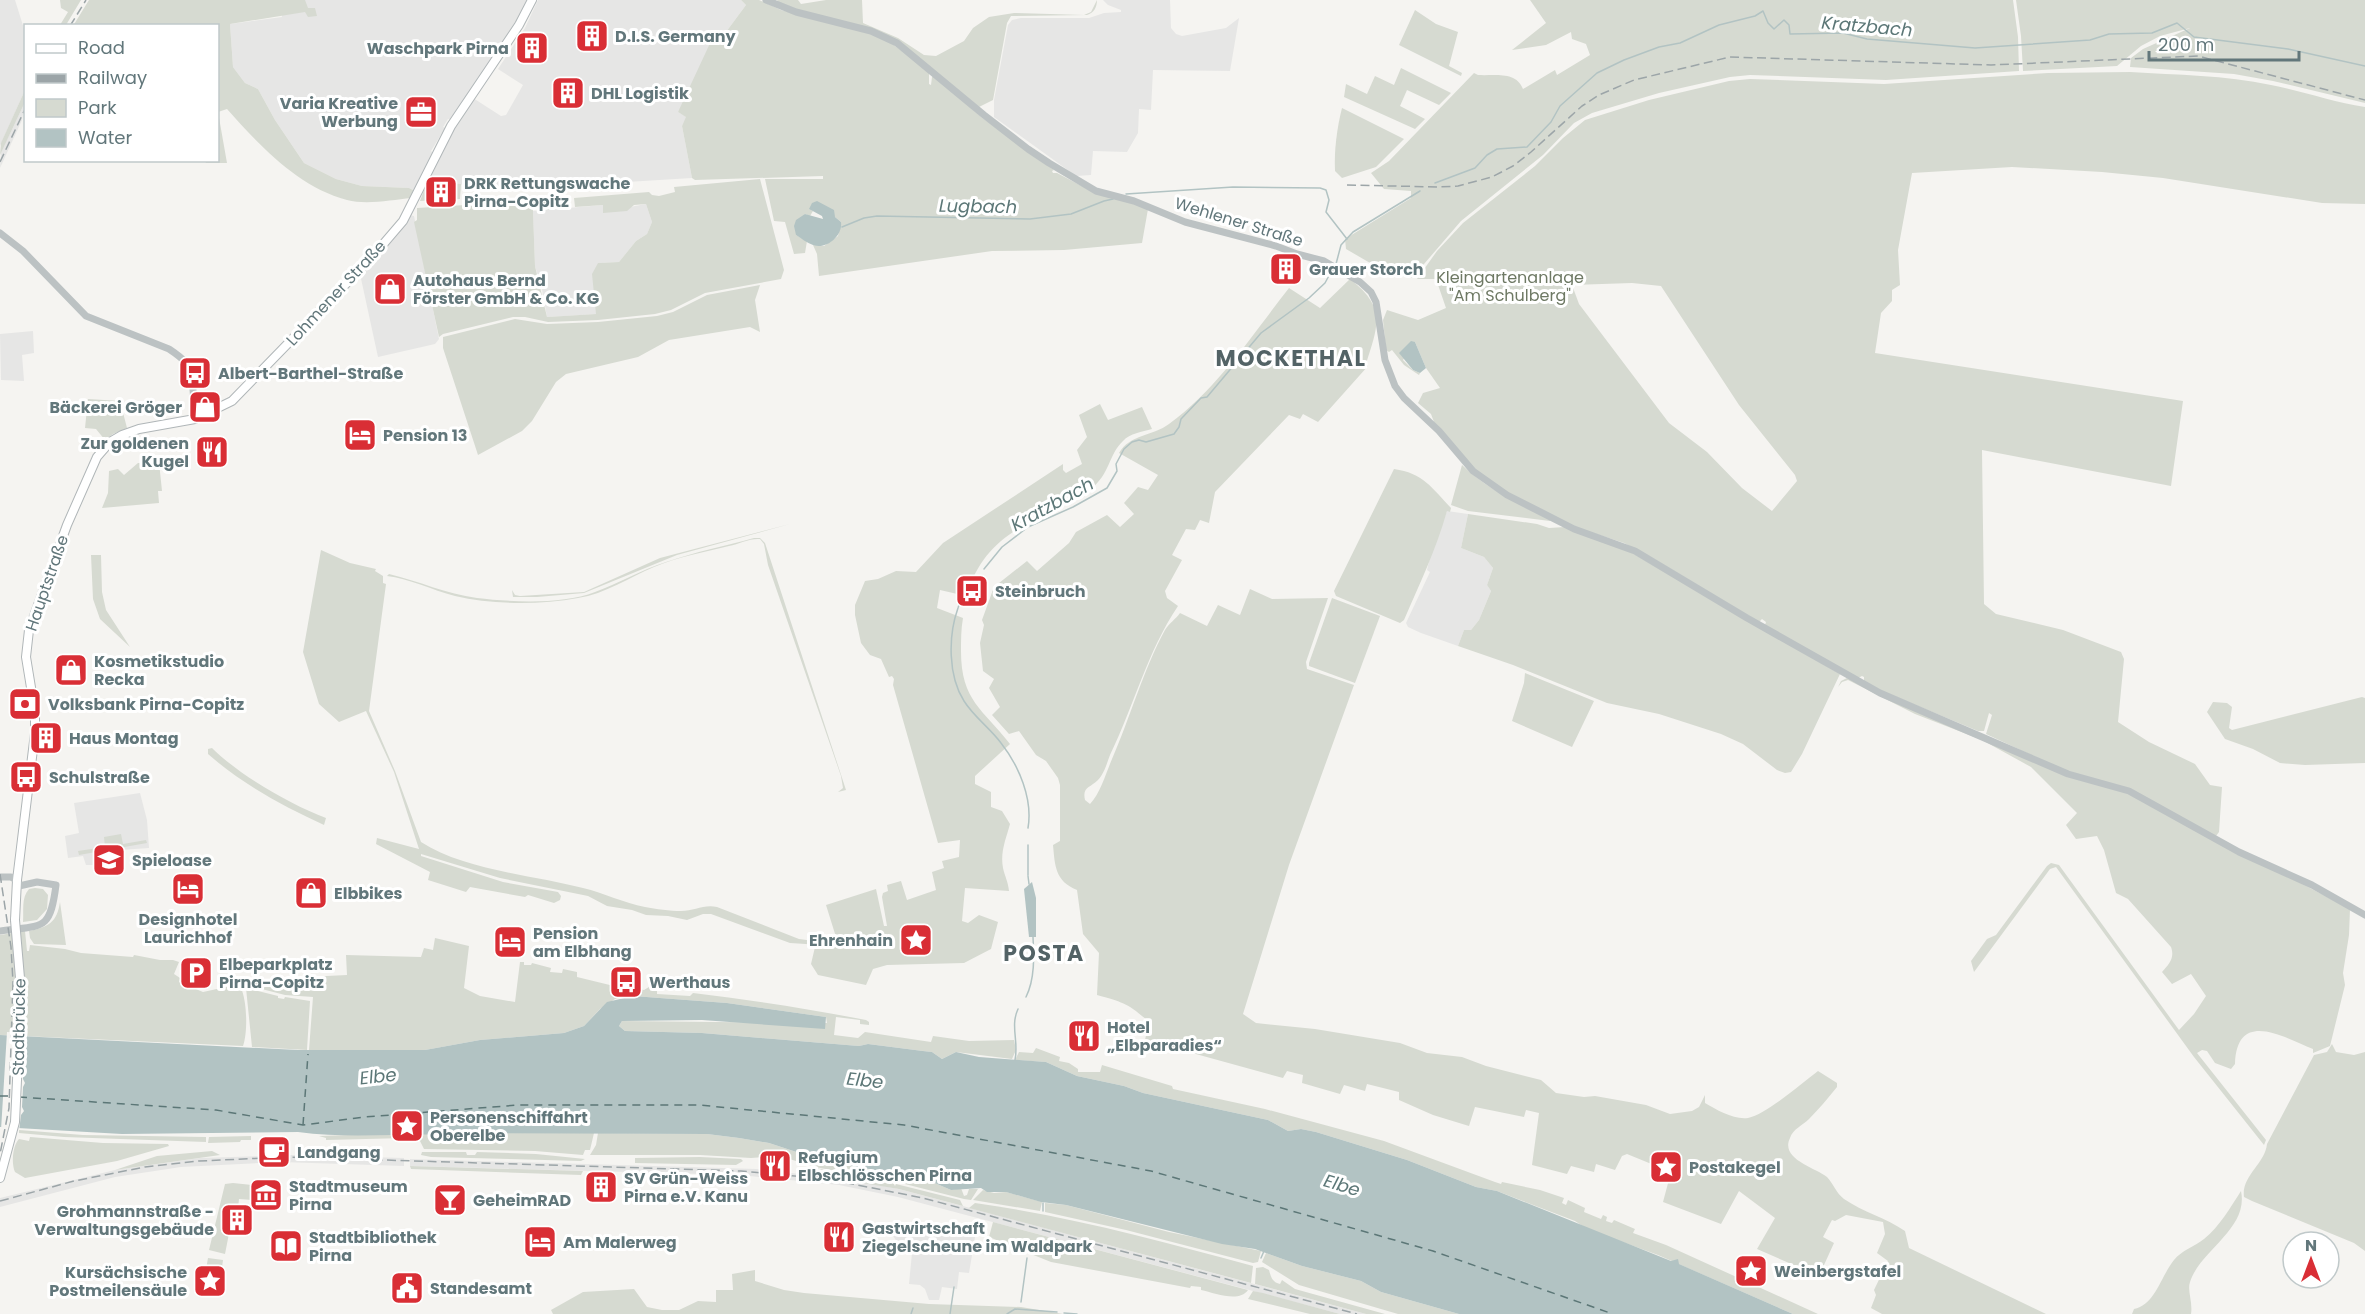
<svg xmlns="http://www.w3.org/2000/svg" width="2365" height="1314" viewBox="0 0 2365 1314" font-family="Poppins,sans-serif">
	<style>
		.built { fill: #e6e6e5 }
		.green { fill: #d6dad1; fill-rule: evenodd }
		.water { fill: #b2c3c3 }
		.pier { fill: #f5f4f1 }
		.lines { fill: none; stroke-linecap: round; stroke-linejoin: round }
		.stream { stroke: #b2c3c3; stroke-width: 1.5 }
		.ferry { stroke: #5c7777; stroke-width: 1.5; stroke-dasharray: 8 6; stroke-linecap: butt }
		.major-casing { stroke: #b0b6b8; stroke-width: 10 }
		.minor { stroke: #bcc2c3; stroke-width: 7 }
		.major { stroke: #fff; stroke-width: 8 }
		.rail { stroke: #9ca5a8; stroke-width: 1.5; stroke-dasharray: 9 4.5; stroke-linecap: butt }
		.major-bridge-casing { stroke: #b0b6b8; stroke-width: 10; stroke-linecap: butt }
		.major-bridge { stroke: #fff; stroke-width: 8 }
		.labels { text-anchor: middle; dominant-baseline: central; stroke-width: 6; stroke-linejoin: round; paint-order: stroke }
		.poi-label { font-size: 16px; font-weight: bold; fill: #62777b; stroke: #fff; text-anchor: start }
		.street-label { font-size: 16px; fill: #62777b; stroke: #fff }
		.park-label { font-size: 16px; fill: #6e7964; stroke: #fff }
		.water-label { font-size: 18px; font-style: italic; fill: #5c7777; stroke: #fff }
		.district-label { font-size: 22px; font-weight: bold; letter-spacing: 1.5px; fill: #536366; stroke: #fff }
	</style>
	<rect width="100%" height="100%" fill="#f5f4f1"/>
	<g class="built">
		<path d="M 0,0 L 15,0 L 25,32 L 25,90 L 0,146 Z"/>
		<path d="M 280,0 L 527,0 L 518,20 L 450,119 L 448,119 L 443,127 L 445,128 L 431,151 L 433,153 L 415,191 L 409,188 L 362,186 L 336,179 L 304,163 L 275,120 L 258,89 L 245,83 L 233,67 L 230,24 L 282,17 Z"/>
		<path d="M 538,0 L 741,0 L 746,5 L 726,32 L 678,112 L 687,117 L 682,126 L 692,178 L 545,187 L 480,186 L 427,182 L 452,128 L 473,98 L 501,116 L 506,115 L 523,85 L 498,69 L 525,28 Z"/>
		<path d="M 1103,0 L 1170,0 L 1171,28 L 1176,34 L 1182,36 L 1226,28 L 1239,18 L 1230,71 L 1153,70 L 1151,110 L 1139,109 L 1138,133 L 1127,152 L 1093,151 L 1091,175 L 1076,176 L 994,117 L 994,100 L 1008,25 L 1012,20 L 1021,18 L 1089,18 L 1104,13 L 1121,12 L 1121,10 L 1108,5 Z"/>
		<path d="M 25,102 L 22,120 L 0,168 L 1,152 Z"/>
		<path d="M 646,204 L 652,222 L 647,234 L 636,241 L 619,262 L 598,263 L 597,314 L 547,317 L 542,289 L 535,266 L 533,211 L 603,205 L 603,212 Z"/>
		<path d="M 409,215 L 414,216 L 439,339 L 435,344 L 378,357 L 360,274 L 379,256 Z"/>
		<path d="M 33,331 L 34,353 L 22,355 L 24,381 L 1,380 L 0,334 Z"/>
		<path d="M 1447,511 L 1468,514 L 1461,548 L 1484,557 L 1493,568 L 1487,585 L 1491,591 L 1479,620 L 1471,630 L 1464,630 L 1458,646 L 1421,633 L 1408,627 L 1406,623 L 1430,572 L 1427,570 L 1431,553 Z"/>
		<path d="M 140,793 L 147,820 L 149,848 L 106,851 L 106,861 L 103,861 L 103,865 L 86,865 L 83,856 L 68,858 L 65,836 L 79,833 L 74,803 Z"/>
		<path d="M 292,1155 L 404,1158 L 404,1166 L 281,1162 L 181,1167 L 115,1177 L 0,1207 L 0,1198 L 115,1170 L 200,1158 Z"/>
		<path d="M 410,1159 L 756,1169 L 853,1180 L 899,1189 L 1366,1314 L 1340,1314 L 898,1197 L 839,1185 L 740,1175 L 410,1166 Z"/>
		<path d="M 931,1224 L 975,1237 L 969,1273 L 959,1272 L 957,1289 L 942,1287 L 939,1300 L 929,1300 L 925,1289 L 920,1285 L 909,1284 L 912,1253 L 897,1242 L 887,1226 Z"/>
	</g>
	<g class="green">
		<path d="M 60,0 L 81,0 L 66,25 L 60,25 L 68,12 L 61,8 Z"/>
		<path d="M 89,0 L 305,0 L 308,8 L 315,8 L 317,16 L 308,17 L 305,12 L 230,24 L 233,67 L 245,83 L 258,89 L 275,120 L 304,163 L 336,179 L 362,186 L 409,188 L 415,191 L 411,198 C 392,200 366,205 347,200 C 298,187 260,146 227,109 L 218,112 L 227,163 L 206,163 L 205,161 L 218,160 L 218,26 L 73,26 Z"/>
		<path d="M 741,0 L 759,0 L 781,10 L 870,33 L 887,40 L 929,71 L 929,84 L 931,85 L 932,77 L 935,76 L 981,117 L 1054,170 L 1052,171 L 1053,173 L 1057,173 L 1095,193 L 1133,203 L 1148,209 L 1142,243 L 1064,250 L 992,251 L 819,276 L 817,254 L 813,245 L 824,246 L 838,236 L 841,222 L 835,217 L 809,209 L 813,211 L 810,216 L 805,214 L 796,235 L 807,241 L 805,253 L 794,254 L 785,222 L 774,221 L 765,179 L 823,179 L 823,176 L 695,180 L 692,178 L 682,126 L 686,117 L 678,112 L 712,39 L 720,33 L 726,32 L 746,5 Z"/>
		<path d="M 777,0 L 798,0 L 801,4 L 826,0 L 862,0 L 863,23 L 898,38 L 924,55 L 936,56 L 964,41 L 973,28 L 989,17 L 1014,13 L 1084,15 L 1091,12 L 1097,0 C 1097,7 1094,13 1087,15 L 1011,16 L 1007,23 L 993,100 L 979,107 L 897,40 L 796,10 L 779,3 Z"/>
		<path d="M 1530,0 L 2013,0 L 2018,37 L 2019,71 L 1886,80 L 1750,75 L 1730,77 L 1659,93 L 1592,113 L 1574,123 L 1543,155 L 1461,221 L 1412,278 L 1377,267 L 1346,249 L 1345,239 L 1411,198 L 1411,191 L 1384,189 L 1371,173 L 1389,161 L 1474,73 L 1478,75 C 1495,76 1516,71 1523,89 L 1555,70 L 1557,75 L 1590,55 L 1586,44 L 1572,39 L 1571,32 L 1546,45 L 1512,50 L 1546,23 Z"/>
		<path d="M 2016,0 L 2365,0 L 2365,103 L 2273,81 L 2234,74 L 2130,67 L 2131,58 L 2143,49 L 2190,28 L 2160,36 L 2141,46 L 2117,66 L 2023,71 L 2021,36 Z"/>
		<path d="M 1415,10 L 1436,24 L 1458,32 L 1449,66 L 1462,73 L 1461,76 L 1399,45 Z"/>
		<path d="M 1401,68 L 1451,93 L 1439,105 L 1407,90 L 1400,106 L 1425,119 L 1415,129 L 1344,97 L 1346,84 L 1367,94 L 1375,76 L 1394,85 Z"/>
		<path d="M 2130,72 C 2177,75 2225,75 2271,85 C 2303,91 2333,102 2365,107 L 2365,204 L 2322,203 L 2163,178 L 2102,172 L 2012,167 L 1912,173 L 1898,250 L 1900,285 L 1892,290 L 1892,301 L 1881,313 L 1875,353 L 2183,401 L 2171,486 L 1982,450 L 1984,604 L 1996,614 L 2063,630 L 2121,652 L 2124,659 L 2118,722 L 2149,742 L 2195,764 L 2210,785 L 2222,787 L 2219,832 L 2216,836 L 2153,804 L 2068,772 L 1986,734 L 1992,715 L 1989,713 L 1984,731 L 1978,731 L 1882,691 L 1864,681 L 1864,677 L 1862,676 L 1858,678 L 1765,625 L 1766,622 L 1762,619 L 1759,622 L 1649,556 L 1624,543 L 1575,527 L 1509,495 L 1474,469 L 1434,422 L 1431,414 L 1418,403 L 1423,393 L 1440,388 L 1426,368 L 1415,342 L 1403,360 L 1413,370 L 1420,373 L 1419,375 L 1404,365 L 1392,350 L 1389,352 L 1386,350 L 1383,320 L 1387,310 L 1418,320 L 1446,308 L 1436,279 L 1417,279 L 1437,251 L 1463,223 L 1535,166 L 1563,138 L 1585,120 L 1649,100 L 1729,81 L 1750,79 L 1884,84 L 2048,73 ZM 1632,283 L 1661,286 L 1739,405 L 1795,475 L 1797,481 L 1772,511 L 1742,488 L 1707,452 L 1669,423 L 1579,304 L 1572,285 Z"/>
		<path d="M 25,90 L 25,102 L 0,155 L 1,143 Z"/>
		<path d="M 1342,108 L 1404,139 L 1376,167 L 1342,178 L 1335,171 C 1334,150 1337,128 1342,108 Z"/>
		<path d="M 760,179 L 784,270 L 781,279 L 705,293 L 671,310 L 655,314 L 598,320 L 548,322 L 525,317 L 513,317 L 443,334 L 439,337 L 414,222 L 417,220 L 417,208 L 528,201 L 532,203 L 533,211 L 535,266 L 547,317 L 596,314 L 592,274 L 598,263 L 619,262 L 636,241 L 647,234 L 652,222 L 646,204 L 634,205 L 627,211 L 603,213 L 603,205 L 575,207 L 574,198 L 649,192 L 652,195 L 659,196 L 675,192 L 674,187 Z"/>
		<path d="M 427,182 L 461,184 L 460,199 L 420,201 Z"/>
		<path d="M 564,198 L 567,200 L 567,208 L 538,211 L 538,200 Z"/>
		<path d="M 1350,279 C 1387,308 1378,325 1366,364 L 1368,366 L 1318,422 L 1303,414 L 1300,419 L 1289,415 L 1215,492 L 1209,523 L 1200,520 L 1195,530 L 1186,529 L 1172,555 L 1182,560 L 1165,591 L 1167,598 L 1178,606 C 1147,652 1134,706 1110,755 C 1107,763 1104,774 1098,780 C 1090,788 1082,787 1085,800 L 1090,804 C 1100,794 1106,773 1112,759 C 1130,718 1144,668 1165,630 C 1170,622 1175,620 1180,613 L 1207,626 L 1218,605 L 1240,615 L 1250,589 L 1272,599 L 1328,598 L 1306,662 L 1307,669 L 1354,685 L 1289,865 L 1243,1014 L 1256,1023 L 1315,1029 L 1400,1043 L 1427,1053 L 1462,1057 L 1486,1066 L 1541,1080 L 1556,1093 L 1584,1097 L 1595,1096 L 1646,1105 L 1670,1114 L 1692,1111 L 1699,1107 L 1705,1095 L 1705,1103 C 1717,1110 1734,1120 1748,1118 C 1767,1114 1802,1083 1818,1071 L 1837,1083 L 1837,1087 C 1828,1098 1819,1109 1809,1119 C 1803,1125 1793,1129 1790,1138 C 1780,1159 1814,1167 1827,1177 C 1833,1183 1836,1193 1844,1199 C 1863,1212 1886,1218 1905,1231 L 1909,1248 L 2046,1314 L 1882,1314 L 1871,1308 L 1876,1295 L 1874,1290 L 1888,1261 L 1877,1253 L 1885,1234 L 1883,1222 L 1846,1215 L 1835,1221 L 1832,1220 L 1823,1237 L 1834,1243 L 1819,1276 L 1757,1249 L 1775,1218 L 1739,1191 L 1721,1224 L 1663,1202 L 1671,1172 L 1627,1154 L 1622,1156 L 1615,1170 L 1596,1164 L 1594,1172 L 1571,1166 L 1567,1174 L 1532,1165 L 1539,1113 L 1526,1110 L 1524,1117 L 1475,1107 L 1469,1126 L 1433,1115 L 1399,1100 L 1399,1092 L 1367,1084 L 1365,1091 L 1344,1085 L 1340,1094 L 1302,1083 L 1303,1075 L 1287,1071 L 1283,1078 L 1145,1040 L 1149,1022 C 1129,1004 1123,1002 1097,995 L 1099,953 L 1083,934 L 1077,890 C 1055,881 1055,866 1053,845 L 1060,841 L 1060,785 L 1058,778 L 1046,761 L 1036,755 L 1019,731 L 1009,734 L 992,715 L 1000,707 L 989,688 L 994,679 L 983,671 L 980,643 L 984,625 L 982,620 L 994,587 L 1027,561 L 1037,571 L 1069,543 L 1076,532 L 1107,515 L 1120,527 L 1134,514 L 1124,503 L 1138,487 L 1148,490 L 1158,475 L 1119,453 C 1130,434 1153,436 1169,424 C 1218,388 1252,335 1289,288 L 1320,308 Z"/>
		<path d="M 760,285 L 755,300 L 760,332 L 750,327 L 669,340 L 638,357 L 566,374 L 556,382 L 532,421 L 522,431 L 478,455 L 443,348 L 443,337 L 515,319 L 547,324 L 598,322 L 657,316 L 673,312 L 707,295 Z"/>
		<path d="M 88,399 L 120,401 L 127,428 L 113,434 L 105,440 L 96,429 L 85,428 Z"/>
		<path d="M 1100,404 L 1108,420 L 1142,407 L 1152,429 C 1142,432 1130,433 1123,441 C 1108,455 1111,473 1090,490 C 1078,499 1063,505 1050,512 C 1007,532 981,550 966,596 L 940,590 L 937,608 L 963,618 C 961,629 961,640 961,651 C 961,701 983,709 1010,744 L 975,776 L 975,784 L 991,792 L 991,807 L 1002,811 L 1010,824 C 1006,839 1000,852 1003,868 C 1005,877 1008,881 1009,891 L 965,888 L 962,921 L 968,923 L 979,915 L 998,922 L 991,949 L 964,963 L 887,965 L 873,969 L 866,985 L 818,975 L 811,964 L 815,947 L 821,947 L 821,945 L 790,943 L 711,914 L 703,914 L 687,920 L 668,916 L 646,915 L 632,910 L 607,906 L 588,896 L 500,878 L 421,854 L 421,856 L 503,882 L 558,892 L 561,896 L 560,900 L 554,903 L 528,895 L 525,897 L 470,887 L 466,892 L 428,880 L 430,872 L 376,844 L 377,838 L 419,849 L 394,772 L 366,711 L 339,722 L 319,704 L 303,652 L 321,550 L 350,563 L 376,569 L 375,571 L 383,576 L 383,583 L 386,584 L 369,711 L 395,771 L 421,842 C 464,870 533,875 583,888 C 604,893 624,903 645,907 C 656,909 670,911 681,911 C 694,911 704,904 717,907 L 799,939 L 814,941 L 836,937 L 826,905 L 876,889 L 884,926 L 887,926 L 882,897 L 883,893 L 888,891 L 887,885 L 901,881 L 907,900 L 936,890 L 932,872 L 944,868 L 942,861 L 959,857 L 960,840 L 938,843 L 893,685 L 894,679 L 892,676 L 889,677 L 881,659 L 870,655 L 861,643 L 855,615 L 855,605 L 865,581 L 878,579 L 896,571 L 916,572 L 943,543 L 1063,464 L 1063,470 L 1066,473 L 1082,464 L 1077,450 L 1087,437 L 1079,415 Z"/>
		<path d="M 159,462 L 162,491 L 158,491 L 159,503 L 102,508 L 108,493 L 109,471 L 118,469 L 124,475 L 138,463 Z"/>
		<path d="M 1462,465 C 1488,490 1519,504 1550,519 L 1550,521 L 1468,511 L 1451,505 Z"/>
		<path d="M 1394,469 C 1423,473 1432,488 1451,508 L 1450,512 L 1447,511 C 1436,550 1420,583 1404,620 L 1400,623 L 1336,596 L 1334,591 Z"/>
		<path d="M 1468,514 L 1537,524 L 1549,528 L 1565,527 L 1622,547 L 1840,674 L 1802,754 L 1791,772 L 1785,773 L 1777,770 L 1743,744 L 1721,734 L 1659,714 L 1607,703 L 1513,665 L 1458,646 L 1464,630 L 1471,630 L 1479,620 L 1491,591 L 1487,585 L 1493,568 L 1484,557 L 1461,548 Z"/>
		<path d="M 790,524 L 677,555 L 584,593 L 537,597 L 513,597 L 512,590 L 515,595 L 520,596 L 584,592 L 660,558 Z"/>
		<path d="M 754,538 L 760,538 L 765,543 L 846,790 L 838,792 L 843,788 L 841,776 L 768,565 L 764,544 L 760,539 C 750,538 739,544 729,546 C 704,552 678,557 654,567 C 630,577 605,594 578,598 C 540,605 493,605 455,596 C 432,590 408,578 387,576 L 389,574 C 419,581 446,594 477,598 C 511,602 562,605 595,592 C 619,583 641,570 666,562 C 695,552 725,546 754,538 Z"/>
		<path d="M 91,555 L 101,555 L 102,592 L 106,610 L 130,647 L 100,619 L 93,599 Z"/>
		<path d="M 1332,598 L 1380,616 L 1355,683 L 1309,666 L 1309,663 Z"/>
		<path d="M 1525,673 L 1594,701 L 1572,747 L 1512,721 L 1524,683 Z"/>
		<path d="M 1847,678 L 2066,775 L 2126,792 L 2350,909 L 2349,935 L 2343,973 L 2345,985 L 2330,1046 L 2313,1053 L 2313,1049 C 2285,1038 2237,1008 2235,1064 L 2231,1069 L 2215,1063 L 2207,1051 L 2202,1050 L 2197,1053 L 2266,1140 L 2264,1145 L 2194,1057 L 2056,867 L 2050,869 L 1974,972 L 1971,961 L 1987,939 L 1996,935 L 2047,866 L 2051,863 L 2059,865 L 2179,1030 L 2194,1014 L 2206,996 L 2191,974 L 2172,984 L 2162,972 C 2169,964 2175,958 2171,947 L 2128,899 L 2116,893 L 2104,850 L 2097,836 L 2076,839 L 2066,825 L 2077,813 L 2031,767 L 1982,740 L 1915,714 L 1848,680 L 1842,682 L 1838,687 L 1841,681 Z"/>
		<path d="M 2362,697 L 2365,698 L 2365,763 L 2305,765 L 2280,763 L 2253,749 L 2225,739 L 2207,712 L 2213,702 L 2227,703 L 2232,707 L 2229,728 L 2232,730 Z"/>
		<path d="M 212,748 C 239,775 291,805 326,818 L 324,825 C 283,806 242,784 208,754 L 208,749 Z"/>
		<path d="M 121,834 L 123,844 L 146,840 L 147,843 L 79,855 L 78,851 L 105,847 L 104,837 Z"/>
		<path d="M 35,888 L 43,889 L 48,895 L 47,909 L 37,920 L 23,922 C 24,910 21,898 29,889 Z"/>
		<path d="M 60,902 L 66,945 L 34,944 L 30,938 L 29,931 C 49,927 57,922 60,902 Z"/>
		<path d="M 25,931 L 27,951 L 29,951 L 30,945 L 65,949 L 81,953 L 133,957 L 134,955 L 160,960 L 173,960 L 179,962 L 174,974 L 180,978 L 179,982 L 203,992 L 226,987 L 228,983 L 241,988 C 247,1001 248,1032 243,1046 L 0,1035 L 0,935 Z"/>
		<path d="M 435,938 L 469,946 L 464,988 L 480,996 L 515,1002 L 520,962 L 524,962 L 524,965 L 531,965 L 532,963 L 551,968 L 550,972 L 562,973 L 563,969 L 577,972 L 577,977 L 618,987 L 620,981 L 627,983 L 627,987 L 644,990 L 649,987 L 657,988 L 657,994 L 690,996 L 693,993 C 751,1000 809,1009 866,1020 L 869,1022 L 869,1025 L 860,1024 L 860,1020 L 836,1017 L 834,1035 L 858,1038 L 865,1032 L 931,1042 L 933,1036 L 969,1041 L 1014,1040 L 1016,1050 L 1012,1059 L 956,1052 L 942,1059 L 932,1052 L 923,1051 L 868,1044 L 859,1046 L 702,1033 L 625,1031 L 619,1026 L 622,1021 L 827,1023 L 826,1017 L 727,1003 L 633,996 L 615,999 L 600,1009 L 584,1026 L 564,1033 L 480,1040 L 425,1050 L 309,1050 L 313,997 L 285,995 L 246,985 L 244,980 L 275,982 L 306,977 L 347,975 L 346,955 L 421,957 L 424,948 L 433,950 Z"/>
		<path d="M 246,988 L 278,996 L 278,998 L 284,999 L 285,997 L 310,1001 L 307,1050 L 252,1047 Z"/>
		<path d="M 2332,1044 L 2336,1052 L 2354,1055 L 2365,1052 L 2365,1251 L 2354,1243 L 2252,1201 L 2244,1197 C 2241,1176 2265,1164 2267,1144 L 2314,1055 L 2327,1052 Z"/>
		<path d="M 1036,1048 L 1060,1057 L 1059,1061 L 1069,1063 L 1078,1069 L 1078,1072 L 1100,1072 L 1102,1065 L 1172,1086 L 1173,1089 L 1265,1109 L 1384,1141 L 1495,1182 L 1501,1184 L 1502,1182 L 1540,1190 L 1564,1198 L 1562,1203 L 1566,1205 L 1568,1200 L 1585,1208 L 1584,1212 L 1601,1219 L 1603,1215 L 1607,1217 L 1606,1221 L 1612,1223 L 1614,1220 L 1635,1229 L 1633,1233 L 1666,1245 L 1818,1314 L 1793,1314 L 1658,1255 L 1587,1229 L 1575,1221 L 1497,1191 L 1476,1187 L 1407,1160 L 1316,1132 L 1301,1129 L 1288,1131 L 1268,1120 L 1143,1093 L 1124,1086 L 1077,1076 L 1046,1062 L 1015,1060 L 1019,1052 L 1033,1053 Z"/>
		<path d="M 19,1130 L 83,1135 L 206,1137 L 206,1142 L 64,1137 L 19,1133 Z"/>
		<path d="M 452,1131 L 458,1133 L 594,1133 L 590,1150 L 585,1150 L 583,1155 L 535,1151 L 424,1149 L 419,1139 L 408,1138 L 408,1133 L 450,1135 Z"/>
		<path d="M 406,1133 L 406,1138 L 326,1140 L 326,1138 L 319,1136 Z"/>
		<path d="M 598,1133 L 707,1134 L 739,1138 L 769,1143 L 827,1162 L 892,1173 L 894,1178 L 894,1181 L 820,1168 L 779,1156 L 751,1158 L 700,1155 L 590,1155 L 596,1145 Z"/>
		<path d="M 251,1136 L 251,1140 L 241,1140 L 240,1142 L 208,1143 L 209,1137 Z"/>
		<path d="M 30,1137 L 103,1143 L 168,1144 L 169,1146 L 117,1161 L 25,1178 L 15,1172 C 11,1162 13,1145 19,1139 L 29,1141 Z"/>
		<path d="M 212,1151 L 220,1155 L 115,1170 L 157,1156 Z"/>
		<path d="M 422,1152 L 466,1152 L 467,1155 L 475,1155 L 477,1152 L 536,1154 L 585,1159 L 581,1161 L 431,1157 L 421,1155 Z"/>
		<path d="M 700,1157 L 741,1159 L 743,1161 L 736,1165 L 635,1163 L 635,1158 Z"/>
		<path d="M 410,1166 L 583,1171 L 581,1175 L 411,1169 Z"/>
		<path d="M 810,1167 L 893,1183 L 895,1186 L 896,1184 L 960,1200 L 963,1206 L 899,1189 L 808,1174 Z"/>
		<path d="M 902,1175 L 923,1178 L 951,1190 L 961,1188 L 964,1196 L 967,1195 L 969,1189 L 978,1189 L 971,1200 L 964,1199 L 897,1182 Z"/>
		<path d="M 233,1183 L 252,1185 L 257,1192 L 252,1200 L 239,1199 L 238,1208 L 234,1208 L 225,1254 L 209,1250 L 225,1184 Z"/>
		<path d="M 983,1190 L 994,1193 L 1006,1192 L 1042,1202 L 1040,1211 L 973,1200 Z"/>
		<path d="M 2241,1191 C 2249,1229 2200,1250 2190,1282 C 2187,1290 2193,1303 2191,1314 L 2132,1314 L 2134,1309 C 2155,1305 2161,1276 2174,1260 C 2182,1250 2194,1247 2204,1239 C 2220,1226 2230,1208 2241,1191 Z"/>
		<path d="M 975,1203 C 1069,1216 1161,1241 1253,1266 L 1251,1283 L 969,1208 Z"/>
		<path d="M 1045,1203 L 1066,1205 L 1169,1232 L 1261,1251 L 1258,1262 L 1253,1263 L 1126,1230 L 1045,1212 Z"/>
		<path d="M 993,1222 L 1248,1290 C 1239,1303 1215,1293 1201,1290 L 1201,1287 L 1191,1286 L 1190,1288 L 1051,1262 L 989,1237 Z"/>
		<path d="M 1266,1253 L 1302,1266 L 1361,1281 L 1381,1292 L 1459,1314 L 1398,1314 L 1299,1285 L 1262,1262 Z"/>
		<path d="M 208,1258 L 223,1260 L 219,1289 L 203,1286 Z"/>
		<path d="M 1263,1267 L 1269,1270 C 1271,1277 1272,1282 1280,1284 L 1282,1280 L 1295,1289 L 1385,1314 L 1366,1314 L 1255,1284 L 1256,1268 Z"/>
		<path d="M 755,1270 L 755,1281 L 784,1290 L 804,1293 L 929,1304 L 1021,1307 L 1063,1314 L 553,1314 L 551,1310 L 583,1292 L 634,1289 L 647,1307 L 662,1310 L 679,1310 L 698,1301 L 716,1302 L 716,1290 L 733,1290 L 732,1274 Z"/>
		<path d="M 1253,1291 L 1263,1293 L 1340,1314 L 1310,1314 L 1248,1299 Z"/>
	</g>
	<g class="water">
		<path d="M 817,201 L 834,210 L 835,217 L 841,222 C 843,236 826,250 813,245 C 807,243 801,238 796,235 L 794,226 L 796,220 L 805,214 L 823,219 L 822,216 L 809,209 L 812,203 Z"/>
		<path d="M 1411,341 L 1415,342 L 1426,368 L 1420,373 L 1413,370 L 1399,353 Z"/>
		<path d="M 1032,882 L 1036,898 L 1036,937 L 1029,937 L 1024,889 Z"/>
		<path d="M 633,996 L 727,1003 L 826,1017 L 825,1029 L 702,1020 L 622,1021 L 619,1026 L 625,1031 L 702,1033 L 859,1046 L 868,1044 L 923,1051 L 932,1052 L 942,1059 L 956,1052 L 979,1057 L 1046,1062 L 1077,1076 L 1124,1086 L 1143,1093 L 1268,1120 L 1288,1131 L 1301,1129 L 1316,1132 L 1407,1160 L 1476,1187 L 1497,1191 L 1671,1261 L 1678,1259 L 1679,1264 L 1793,1314 L 1459,1314 L 1381,1292 L 1361,1281 L 1302,1266 L 1255,1249 L 1222,1244 L 1066,1205 L 1041,1202 L 1006,1192 L 987,1192 L 981,1188 L 951,1190 L 923,1178 L 827,1162 L 769,1143 L 739,1138 L 707,1134 L 458,1133 L 456,1131 L 450,1135 C 400,1133 348,1139 298,1132 L 122,1134 L 0,1127 L 0,1035 L 298,1050 L 425,1050 L 480,1040 L 564,1033 L 584,1026 L 607,1002 Z"/>
	</g>
	<path class="pier" d="M 7,1032 L 25,1033 L 23,1079 L 25,1083 L 23,1087 L 22,1107 L 24,1111 L 21,1115 L 19,1131 L 1,1130 Z"/>
	<g class="lines">
		<g class="stream">
			<path d="M 1435,183 L 1475,168 L 1487,155 L 1497,149 L 1527,147 L 1551,122 L 1560,106 L 1597,73 L 1624,60 L 1659,47 L 1680,43 L 1719,25 L 1755,16 L 1763,11 L 1768,23 L 1774,29 L 1784,20 L 1789,25 L 1790,34 L 1843,33 L 1867,39 L 1975,48 L 2090,40 L 2109,34 L 2152,33 L 2177,23 L 2194,37 L 2288,49 L 2365,66"/>
			<path d="M 1126,194 L 1233,187 L 1320,188 L 1326,190 L 1329,200 L 1326,212 L 1347,239"/>
			<path d="M 842,227 L 864,218 L 877,216 L 1030,219 L 1071,214 L 1104,201 L 1113,199"/>
			<path d="M 1336,264 L 1341,245 L 1353,232 L 1420,191"/>
			<path d="M 984,569 L 1002,547 L 1028,527 L 1073,507 L 1107,488 L 1117,471 L 1116,464 L 1124,449 L 1132,442 L 1139,440 L 1146,442 L 1174,434 L 1179,427 L 1181,419 L 1201,398 L 1207,397 L 1261,333 L 1309,298 L 1325,283 L 1332,270"/>
			<path d="M 971,578 C 967,588 961,598 958,608 C 948,636 948,676 964,701 C 974,717 990,728 1001,743 C 1019,766 1033,799 1028,828"/>
			<path d="M 1028,845 L 1028,875"/>
			<path d="M 1028,876 L 1029,884"/>
			<path d="M 1026,997 C 1035,979 1034,956 1033,937"/>
			<path d="M 1015,1060 C 1019,1042 1010,1026 1018,1009"/>
			<path d="M 1043,1211 L 1043,1203"/>
			<path d="M 1261,1258 L 1264,1251"/>
			<path d="M 1021,1302 L 1027,1258"/>
			<path d="M 1064,1313 L 1077,1314"/>
			<path d="M 911,1314 L 913,1308"/>
			<path d="M 950,1314 L 954,1287"/>
			<path d="M 1007,1314 L 1015,1309 L 1057,1312"/>
		</g>
		<g class="ferry">
			<path d="M 0,1096 L 14,1096"/>
			<path d="M 19,1097 L 216,1110 L 303,1125 L 365,1117 L 518,1105 L 699,1105 L 904,1125 L 1151,1171 L 1433,1251 L 1613,1314"/>
			<path d="M 303,1125 L 308,1054"/>
		</g>
		<g class="major-casing">
			<g id="major">
				<path d="M 15,920 L 17,880 L 35,733 L 35,712 L 26,657 L 29,630 L 67,525 L 97,457 L 110,442 L 122,435 L 139,429 L 195,419 L 232,401 L 373,256 L 403,221 L 451,126 L 519,25 L 532,0"/>
				<path d="M 0,1178 L 15,1122 L 19,1038"/>
			</g>
		</g>
		<g class="minor">
			<path d="M 766,0 L 796,12 L 871,31 L 897,43 L 984,115 L 1028,149 L 1049,163 L 1096,191 L 1134,201 L 1185,222 L 1276,246 L 1297,254 L 1324,261 L 1360,282 L 1371,292 L 1376,302 L 1385,360 L 1395,386 L 1404,398 L 1439,431 L 1473,471 L 1507,495 L 1574,529 L 1635,551 L 1747,618 L 1880,693 L 2068,774 L 2129,791 L 2239,852 L 2312,885 L 2365,915"/>
			<path d="M 0,233 L 23,251 L 86,316 L 169,349 C 175,353 181,357 185,362 C 195,375 193,402 195,419"/>
			<path d="M 0,877 L 11,877 L 17,880"/>
			<path d="M 0,931 C 43,925 50,932 56,885 L 37,882 L 19,886"/>
		</g>
		<use href="#major" class="major"/>
		<g class="rail">
			<path d="M 70,26 L 86,0"/>
			<path d="M 0,162 L 26,107"/>
			<path d="M 1347,185 L 1439,187 L 1458,186 L 1492,177 L 1513,166 L 1531,152 L 1582,106 L 1599,95 L 1634,80 L 1730,57 L 1991,65 L 2198,56 L 2365,100"/>
			<path d="M 0,874 L 11,947 L 13,982 L 9,1108 L 0,1154"/>
			<path d="M 0,1201 L 74,1181 L 145,1167 L 199,1161 L 286,1157 L 741,1171 L 827,1179 L 923,1198 L 1357,1314"/>
		</g>
		<g class="major-bridge-casing">
			<path id="major-bridge" d="M 15,920 L 20,978 L 19,1038"/>
		</g>
		<use href="#major-bridge" class="major-bridge"/>
	</g>
	<defs>
		<g id="building-square" transform="scale(1.725)"><rect x="-9" y="-9" width="18" height="18" rx="4" fill="#d92e35" stroke="#fff"/><path d="M-4-6H4V6H1V3H-1V6H-4ZM-2.5-4.3h1.7v1.8h-1.7ZM.8-4.3h1.7v1.8H.8ZM-2.5-1h1.7V.8h-1.7ZM.8-1h1.7V.8H.8Z" fill="#fff"/></g>
		<g id="office-square" transform="scale(1.725)"><rect x="-9" y="-9" width="18" height="18" rx="4" fill="#d92e35" stroke="#fff"/><path d="M-6-3h4V-5.5h4V-3h4V5H-6ZM-1-4.5V-3h2v-1.5ZM-6 0V1H6V0Z" fill="#fff"/></g>
		<g id="shop-square" transform="scale(1.725)"><rect x="-9" y="-9" width="18" height="18" rx="4" fill="#d92e35" stroke="#fff"/><path d="M-5-2.5h2.3a2.7 3.5 0 0 1 5.4 0H5L5.5 6h-11ZM-1.5-2.5h3a1.5 2.3 0 0 0-3 0Z" fill="#fff"/></g>
		<g id="bus-square" transform="scale(1.725)"><rect x="-9" y="-9" width="18" height="18" rx="4" fill="#d92e35" stroke="#fff"/><path d="M-5-6H5V4H4V6H2V4H-2V6H-4V4H-5ZM-3.5-4V0h7V-4ZM-3.5 1.2v1.5H-2V1.2ZM2 1.2v1.5H3.5V1.2Z" fill="#fff"/></g>
		<g id="hotel-square" transform="scale(1.725)"><rect x="-9" y="-9" width="18" height="18" rx="4" fill="#d92e35" stroke="#fff"/><path d="M-6-4.5h1.5V1H6V5H4.5V3h-9V5H-6ZM-4 0a1.8 1.8 0 1 1 3.6 0ZM.5 0V-2.5h3Q6-2.5 6 0Z" fill="#fff"/></g>
		<g id="restaurant-square" transform="scale(1.725)"><rect x="-9" y="-9" width="18" height="18" rx="4" fill="#d92e35" stroke="#fff"/><path d="M-5-6h1v4h1v-4h1v4h1v-4h1v5L-1.5 .5V6h-2V.5L-5-1ZM5-6V6H3V1.5H1.5Q1.5-4 5-6Z" fill="#fff"/></g>
		<g id="bank-square" transform="scale(1.725)"><rect x="-9" y="-9" width="18" height="18" rx="4" fill="#d92e35" stroke="#fff"/><path d="M-6-4H6V4H-6ZM0-2.3a2.3 2.3 0 1 0 0 4.6a2.3 2.3 0 1 0 0-4.6Z" fill="#fff"/></g>
		<g id="school-square" transform="scale(1.725)"><rect x="-9" y="-9" width="18" height="18" rx="4" fill="#d92e35" stroke="#fff"/><path d="M0-5L7-2L0 1L-7-2ZM-4 1L0 2.5L4 1V4Q0 6-4 4Z" fill="#fff"/></g>
		<g id="sight-square" transform="scale(1.725)"><rect x="-9" y="-9" width="18" height="18" rx="4" fill="#d92e35" stroke="#fff"/><path d="M0-6L1.8-2.2L6-1.7L2.9 1.2L3.7 5.4L0 3.3L-3.7 5.4L-2.9 1.2L-6-1.7L-1.8-2.2Z" fill="#fff"/></g>
		<g id="parking-square" transform="scale(1.725)"><rect x="-9" y="-9" width="18" height="18" rx="4" fill="#d92e35" stroke="#fff"/><path d="M-3.5-5.5H1a3.5 3.5 0 0 1 0 7H-1V5.5H-3.5ZM-1-3.4V-.6H.8a1.4 1.4 0 0 0 0-2.8Z" fill="#fff"/></g>
		<g id="cafe-square" transform="scale(1.725)"><rect x="-9" y="-9" width="18" height="18" rx="4" fill="#d92e35" stroke="#fff"/><path d="M-5.5-4.5H6V0H3Q3 3.5 0 3.5H-2.5Q-5.5 3.5-5.5 0ZM3-3.2v2h1.7v-2ZM-6 4.5H4V6H-6Z" fill="#fff"/></g>
		<g id="museum-square" transform="scale(1.725)"><rect x="-9" y="-9" width="18" height="18" rx="4" fill="#d92e35" stroke="#fff"/><path d="M0-6L6-3V-2H-6V-3ZM-5-1h2V3h-2ZM-1-1h2V3h-2ZM3-1h2V3H3ZM-6 4H6V6H-6Z" fill="#fff"/></g>
		<g id="bar-square" transform="scale(1.725)"><rect x="-9" y="-9" width="18" height="18" rx="4" fill="#d92e35" stroke="#fff"/><path d="M-6-5H6L.8 .8V4.5H3.5V6h-7V4.5H-.8V.8Z" fill="#fff"/></g>
		<g id="library-square" transform="scale(1.725)"><rect x="-9" y="-9" width="18" height="18" rx="4" fill="#d92e35" stroke="#fff"/><path d="M-6-4Q-3-5.5-.7-3.5V5Q-3 3-6 4ZM6-4Q3-5.5 .7-3.5V5Q3 3 6 4Z" fill="#fff"/></g>
		<g id="civic-square" transform="scale(1.725)"><rect x="-9" y="-9" width="18" height="18" rx="4" fill="#d92e35" stroke="#fff"/><path d="M-.6-6.5H3V-4.5H.6V-3L4-1V1h2V6H-6V1h2V-1L-.6-3ZM-1.2 2.5V6h2.4V2.5Z" fill="#fff"/></g>
	</defs>
	<g fill-rule="evenodd">
		<use href="#building-square" x="592" y="36"/>
		<use href="#building-square" x="532" y="48"/>
		<use href="#building-square" x="568" y="93"/>
		<use href="#office-square" x="421" y="112"/>
		<use href="#building-square" x="441" y="192"/>
		<use href="#building-square" x="1286" y="269"/>
		<use href="#shop-square" x="390" y="289"/>
		<use href="#bus-square" x="195" y="373"/>
		<use href="#shop-square" x="205" y="407"/>
		<use href="#hotel-square" x="360" y="435"/>
		<use href="#restaurant-square" x="212" y="452"/>
		<use href="#bus-square" x="972" y="591"/>
		<use href="#shop-square" x="71" y="670"/>
		<use href="#bank-square" x="25" y="704"/>
		<use href="#building-square" x="46" y="738"/>
		<use href="#bus-square" x="26" y="777"/>
		<use href="#school-square" x="109" y="860"/>
		<use href="#hotel-square" x="188" y="889"/>
		<use href="#shop-square" x="311" y="893"/>
		<use href="#sight-square" x="916" y="940"/>
		<use href="#hotel-square" x="510" y="942"/>
		<use href="#parking-square" x="196" y="973"/>
		<use href="#bus-square" x="626" y="982"/>
		<use href="#restaurant-square" x="1084" y="1036"/>
		<use href="#sight-square" x="407" y="1126"/>
		<use href="#cafe-square" x="274" y="1152"/>
		<use href="#restaurant-square" x="775" y="1166"/>
		<use href="#sight-square" x="1666" y="1167"/>
		<use href="#building-square" x="601" y="1187"/>
		<use href="#museum-square" x="266" y="1195"/>
		<use href="#bar-square" x="450" y="1200"/>
		<use href="#building-square" x="237" y="1220"/>
		<use href="#restaurant-square" x="839" y="1237"/>
		<use href="#hotel-square" x="540" y="1242"/>
		<use href="#library-square" x="286" y="1246"/>
		<use href="#sight-square" x="1751" y="1271"/>
		<use href="#sight-square" x="210" y="1281"/>
		<use href="#civic-square" x="407" y="1288"/>
	</g>
	<g class="labels">
		<g class="poi-label">
			<text x="615" y="36">D.I.S. Germany</text>
			<text x="509" y="48" text-anchor="end">Waschpark Pirna</text>
			<text x="591" y="93">DHL Logistik</text>
			<text x="398" y="103" text-anchor="end">Varia Kreative<tspan x="398" dy="18">Werbung</tspan></text>
			<text x="464" y="183">DRK Rettungswache<tspan x="464" dy="18">Pirna-Copitz</tspan></text>
			<text x="1309" y="269">Grauer Storch</text>
			<text x="413" y="280">Autohaus Bernd<tspan x="413" dy="18">Förster GmbH &amp; Co. KG</tspan></text>
			<text x="218" y="373">Albert-Barthel-Straße</text>
			<text x="182" y="407" text-anchor="end">Bäckerei Gröger</text>
			<text x="383" y="435">Pension 13</text>
			<text x="189" y="443" text-anchor="end">Zur goldenen<tspan x="189" dy="18">Kugel</tspan></text>
			<text x="995" y="591">Steinbruch</text>
			<text x="94" y="661">Kosmetikstudio<tspan x="94" dy="18">Recka</tspan></text>
			<text x="48" y="704">Volksbank Pirna-Copitz</text>
			<text x="69" y="738">Haus Montag</text>
			<text x="49" y="777">Schulstraße</text>
			<text x="132" y="860">Spieloase</text>
			<text x="334" y="893">Elbbikes</text>
			<text x="188" y="919" text-anchor="middle">Designhotel<tspan x="188" dy="18">Laurichhof</tspan></text>
			<text x="533" y="933">Pension<tspan x="533" dy="18">am Elbhang</tspan></text>
			<text x="893" y="940" text-anchor="end">Ehrenhain</text>
			<text x="219" y="964">Elbeparkplatz<tspan x="219" dy="18">Pirna-Copitz</tspan></text>
			<text x="649" y="982">Werthaus</text>
			<text x="1107" y="1027">Hotel<tspan x="1107" dy="18">„Elbparadies“</tspan></text>
			<text x="430" y="1117">Personenschiffahrt<tspan x="430" dy="18">Oberelbe</tspan></text>
			<text x="297" y="1152">Landgang</text>
			<text x="798" y="1157">Refugium<tspan x="798" dy="18">Elbschlösschen Pirna</tspan></text>
			<text x="1689" y="1167">Postakegel</text>
			<text x="624" y="1178">SV Grün-Weiss<tspan x="624" dy="18">Pirna e.V. Kanu</tspan></text>
			<text x="289" y="1186">Stadtmuseum<tspan x="289" dy="18">Pirna</tspan></text>
			<text x="473" y="1200">GeheimRAD</text>
			<text x="214" y="1211" text-anchor="end">Grohmannstraße -<tspan x="214" dy="18">Verwaltungsgebäude</tspan></text>
			<text x="862" y="1228">Gastwirtschaft<tspan x="862" dy="18">Ziegelscheune im Waldpark</tspan></text>
			<text x="309" y="1237">Stadtbibliothek<tspan x="309" dy="18">Pirna</tspan></text>
			<text x="563" y="1242">Am Malerweg</text>
			<text x="1774" y="1271">Weinbergstafel</text>
			<text x="187" y="1272" text-anchor="end">Kursächsische<tspan x="187" dy="18">Postmeilensäule</tspan></text>
			<text x="430" y="1288">Standesamt</text>
		</g>
		<g class="street-label">
			<text transform="translate(1239 222) rotate(17)">Wehlener Straße</text>
			<text transform="translate(336 293) rotate(-47)">Lohmener Straße</text>
			<text transform="translate(47 583) rotate(-71)">Hauptstraße</text>
			<text transform="translate(19 1027) rotate(-89)">Stadtbrücke</text>
		</g>
		<g class="park-label">
			<text x="1510" y="277">Kleingartenanlage<tspan x="1510" dy="18">"Am Schulberg"</tspan></text>
		</g>
		<g class="water-label">
			<text transform="translate(1867 26) rotate(5)">Kratzbach</text>
			<text transform="translate(978 206) rotate(1)">Lugbach</text>
			<text transform="translate(1052 504) rotate(-29)">Kratzbach</text>
			<text transform="translate(378 1076) rotate(-6)">Elbe</text>
			<text transform="translate(865 1080) rotate(6)">Elbe</text>
			<text transform="translate(1342 1185) rotate(17)">Elbe</text>
		</g>
		<g class="district-label">
			<text x="1291" y="358">MOCKETHAL</text>
			<text x="1044" y="953">POSTA</text>
		</g>
	</g>
	<rect x="24" y="24" width="195" height="138" fill="#ffffff" stroke="#c0c9ca" stroke-width="1.5"/>
	<rect x="36" y="44" width="30" height="9" fill="#ffffff" stroke="#c0c9ca" stroke-width="1.5"/>
	<text x="78" y="54" font-size="18" fill="#62777b">Road</text>
	<rect x="36" y="74" width="30" height="9" fill="#9ca5a8" stroke="#c0c9ca" stroke-width="1.5"/>
	<text x="78" y="84" font-size="18" fill="#62777b">Railway</text>
	<rect x="36" y="99" width="30" height="18" fill="#d6dad1" stroke="#c0c9ca" stroke-width="1.5"/>
	<text x="78" y="114" font-size="18" fill="#62777b">Park</text>
	<rect x="36" y="129" width="30" height="18" fill="#b2c3c3" stroke="#c0c9ca" stroke-width="1.5"/>
	<text x="78" y="144" font-size="18" fill="#62777b">Water</text>
	<g transform="translate(2311 1260)"><circle r="28" fill="#ffffff" stroke="#c0c9ca" stroke-width="1.5"/>
	<path d="M0-4.5L10 22L0 15L-10 22Z" fill="#d92e35"/>
	<text y="-9" font-size="16" font-weight="bold" text-anchor="middle" fill="#62777b">N</text>
	</g>
	<path d="M2149 51v9h150v-9" fill="none" stroke="#62777b" stroke-width="3"/>
	<text x="2158" y="51" font-size="18" fill="#62777b" stroke="#ffffff" stroke-width="4.5" paint-order="stroke">200 m</text>
</svg>
